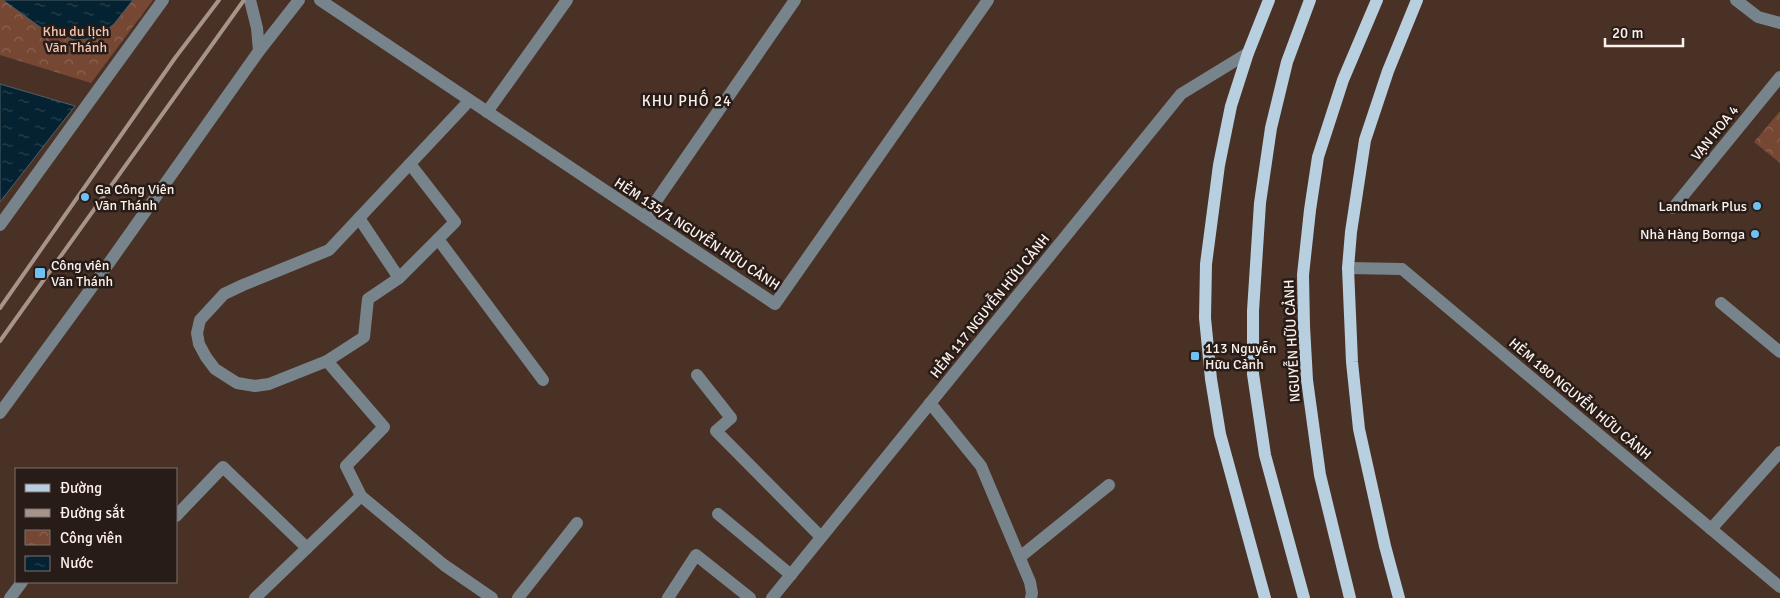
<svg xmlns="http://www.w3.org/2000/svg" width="1780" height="598" viewBox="0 0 1780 598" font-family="Signika,sans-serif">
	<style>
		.park { fill: url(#park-crowns) }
		.water { fill: url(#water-ripples); stroke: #4f6069 }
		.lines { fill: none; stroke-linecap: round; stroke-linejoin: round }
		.minor { stroke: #78848b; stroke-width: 12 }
		.major { stroke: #b7cfdf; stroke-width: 12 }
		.rail { stroke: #a6948b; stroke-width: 4 }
		.poi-dot { fill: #6dc2f3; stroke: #271c17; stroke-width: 2 }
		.labels { text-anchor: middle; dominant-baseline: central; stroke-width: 5; stroke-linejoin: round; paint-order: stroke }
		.park-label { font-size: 14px; fill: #f5c4af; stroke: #271c17 }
		.street-label { font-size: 14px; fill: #fef1eb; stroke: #271c17 }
		.poi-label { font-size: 14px; fill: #fef1eb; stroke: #271c17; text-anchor: start }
		.neighbourhood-label { font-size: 15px; letter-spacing: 1px; fill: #fef1eb; stroke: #271c17 }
	</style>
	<defs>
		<pattern id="park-crowns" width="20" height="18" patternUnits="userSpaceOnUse" patternTransform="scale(1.25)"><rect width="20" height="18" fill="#764834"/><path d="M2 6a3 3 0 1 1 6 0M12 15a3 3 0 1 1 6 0" fill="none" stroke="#8b6352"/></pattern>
		<pattern id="water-ripples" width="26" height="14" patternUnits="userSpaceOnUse" patternTransform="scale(1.25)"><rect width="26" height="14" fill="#042231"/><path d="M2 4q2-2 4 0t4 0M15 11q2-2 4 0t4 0" fill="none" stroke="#2a434f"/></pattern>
	</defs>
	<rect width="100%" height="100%" fill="#493126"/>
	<g class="park">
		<path d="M 0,0 L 153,0 L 91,83 L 0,55 Z"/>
		<path d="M 1780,111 L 1780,163 L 1754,142 Z"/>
	</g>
	<g class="water">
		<path d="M 3,0 L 133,0 L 114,24 L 97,38 L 75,40 L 40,27 Z"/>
		<path d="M 0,84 L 75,106 L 0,202 Z"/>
	</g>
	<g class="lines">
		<g class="minor">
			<path d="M 250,0 L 257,28 L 259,51"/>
			<path d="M 320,0 L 775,304 L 988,0"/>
			<path d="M 1736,0 L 1758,17 L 1780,23"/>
			<path d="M 487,112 L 567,0"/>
			<path d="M 1673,208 L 1780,77"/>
			<path d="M 645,217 L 795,0"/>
			<path d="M 359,218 L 399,278 L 368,299 L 364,337 L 327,361 L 384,427 L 346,466 L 361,496 L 444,565 L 492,598"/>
			<path d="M 0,225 L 163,0"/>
			<path d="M 438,239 L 543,380"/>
			<path d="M 1348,268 L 1402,269 L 1780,587"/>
			<path d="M 399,278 L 455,222 L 410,164"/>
			<path d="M 1721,303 L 1780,352"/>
			<path d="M 327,361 L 269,384 L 255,386 L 237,383 L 215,369 L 206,357 L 199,344 L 197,333 L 200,320 L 224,294 L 243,285 L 329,250 L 469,101"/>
			<path d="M 697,375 L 731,418 L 716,431 L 821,537"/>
			<path d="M 930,403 L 981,466 L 1030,582 L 1032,593 L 1031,598"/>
			<path d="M 0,413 L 87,294 L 259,51 L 299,0"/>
			<path d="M 718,514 L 791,575"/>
			<path d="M 176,516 L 223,467 L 307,548"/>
			<path d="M 1711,529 L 1780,452"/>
			<path d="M 1020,557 L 1109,485"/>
			<path d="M 10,598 L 22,582"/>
			<path d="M 255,598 L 361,496"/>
			<path d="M 518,598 L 577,523"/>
			<path d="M 668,598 L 696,555 L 750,598"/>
			<path d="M 772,598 L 1181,94 L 1248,53"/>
		</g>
		<g class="major">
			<path d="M 1265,598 L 1220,434 L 1211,379 L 1205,318 L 1206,264 L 1219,165 L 1231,106 L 1248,53 L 1269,0"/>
			<path d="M 1304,598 L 1265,455 L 1253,374 L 1253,311 L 1260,203 L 1271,128 L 1287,62 L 1310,0"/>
			<path d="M 1350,598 L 1320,475 L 1307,380 L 1304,326 L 1303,275 L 1310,210 L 1318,157 L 1343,80 L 1377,0"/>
			<path d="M 1399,598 L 1385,546 L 1359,429 L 1352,362 L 1348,268 L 1351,232 L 1365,140 L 1388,71 L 1417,0"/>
		</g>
		<g class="rail">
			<path d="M 0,308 L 175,58 L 219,0"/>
			<path d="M 0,341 L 244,0"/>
		</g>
	</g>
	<g class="poi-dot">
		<circle cx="85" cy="197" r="5"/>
		<circle cx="1757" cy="206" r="5"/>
		<circle cx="1755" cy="234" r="5"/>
		<rect x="34" y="267" width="12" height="12" rx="2.5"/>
		<rect x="1190" y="351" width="10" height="10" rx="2.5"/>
	</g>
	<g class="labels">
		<g class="park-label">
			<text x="76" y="31">Khu du lịch<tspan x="76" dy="16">Văn Thánh</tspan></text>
		</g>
		<g class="street-label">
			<text transform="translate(1715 133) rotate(-51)">VẠN HOA 4</text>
			<text transform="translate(697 234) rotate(33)">HẺM 135/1 NGUYỄN HỮU CẢNH</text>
			<text transform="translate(990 306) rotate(-51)">HẺM 117 NGUYỄN HỮU CẢNH</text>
			<text transform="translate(1292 341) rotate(-93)">NGUYỄN HỮU CẢNH</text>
			<text transform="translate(1580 399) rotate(40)">HẺM 180 NGUYỄN HỮU CẢNH</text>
		</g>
		<g class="poi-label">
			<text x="95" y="189">Ga Công Viên<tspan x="95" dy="16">Văn Thánh</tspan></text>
			<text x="1747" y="206" text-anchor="end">Landmark Plus</text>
			<text x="1745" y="234" text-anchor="end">Nhà Hàng Bornga</text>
			<text x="51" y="265">Công viên<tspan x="51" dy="16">Văn Thánh</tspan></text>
			<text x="1205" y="348">113 Nguyễn<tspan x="1205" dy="16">Hữu Cảnh</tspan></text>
		</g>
		<g class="neighbourhood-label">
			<text x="687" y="101">KHU PHỐ 24</text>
		</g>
	</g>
	<rect x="15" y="468" width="162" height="115" fill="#271c17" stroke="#7d716c"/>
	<rect x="25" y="484" width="25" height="8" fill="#b7cfdf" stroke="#7d716c"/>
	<text x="60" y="493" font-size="15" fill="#fef1eb">Đường</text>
	<rect x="25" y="509" width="25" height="8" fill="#a6948b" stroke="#7d716c"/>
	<text x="60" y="518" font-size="15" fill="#fef1eb">Đường sắt</text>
	<rect x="25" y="530" width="25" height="15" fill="url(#park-crowns)" stroke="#7d716c"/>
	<text x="60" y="543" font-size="15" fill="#fef1eb">Công viên</text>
	<rect x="25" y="556" width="25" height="15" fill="url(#water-ripples)" stroke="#7d716c"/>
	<text x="60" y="568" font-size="15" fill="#fef1eb">Nước</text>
	<path d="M1605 38v8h78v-8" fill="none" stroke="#fef1eb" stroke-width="2.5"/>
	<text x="1612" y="38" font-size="15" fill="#fef1eb" stroke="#271c17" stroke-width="4" paint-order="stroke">20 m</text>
</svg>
